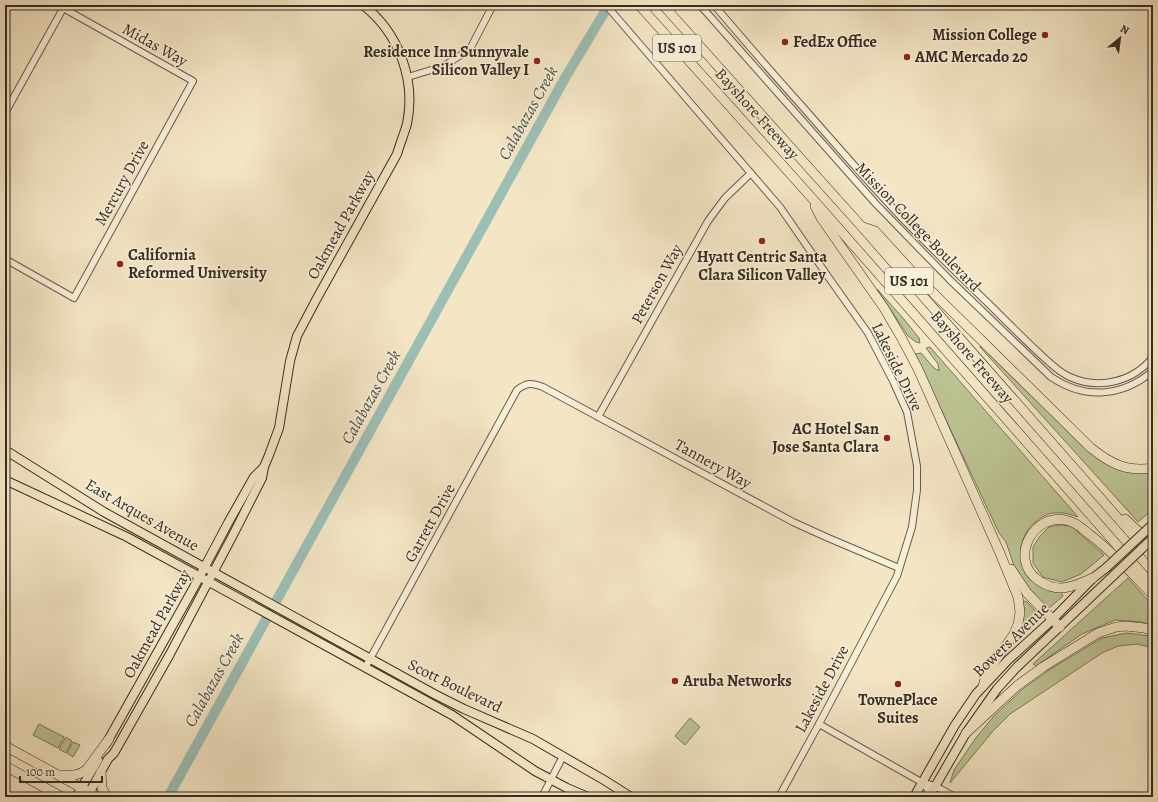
<svg xmlns="http://www.w3.org/2000/svg" width="1158" height="802" viewBox="0 0 1158 802" font-family="Alegreya,serif">
	<style>
		.green { fill: #bdc494; stroke: #79785b }
		.lines { fill: none; stroke-linecap: round; stroke-linejoin: round }
		.river { stroke: #9cbfb5; stroke-width: 10 }
		.minor-casing { stroke: #655b4b; stroke-width: 8 }
		.major-casing { stroke: #352d22; stroke-width: 10 }
		.highway-casing { stroke: #352d22; stroke-width: 10 }
		.minor { stroke: #f8efd9; stroke-width: 6 }
		.major { stroke: #f4e6c5; stroke-width: 8 }
		.highway { stroke: #f4e6c5; stroke-width: 9 }
		.major-bridge-casing { stroke: #352d22; stroke-width: 10; stroke-linecap: butt }
		.major-bridge { stroke: #f4e6c5; stroke-width: 8 }
		.poi-dot { fill: #8f2418; stroke: #f8efd9; stroke-width: 1.5 }
		.labels { text-anchor: middle; dominant-baseline: central; stroke-width: 3; stroke-linejoin: round; paint-order: stroke }
		.shield { fill: #f8efd9; stroke: #706759; stroke-width: 1 }
		.shield-label { font-size: 15px; font-weight: bold; fill: #352d22 }
		.poi-label { font-size: 16px; font-weight: bold; fill: #352d22; stroke: #f8efd9; text-anchor: start }
		.street-label { font-size: 16px; fill: #352d22; stroke: #f8efd9 }
		.water-label { font-size: 17px; font-style: italic; fill: #4f5247; stroke: #f8efd9 }
	</style>
	<rect width="100%" height="100%" fill="#f4e6c5"/>
	<filter id="stains"><feTurbulence type="fractalNoise" baseFrequency=".005" numOctaves="4"/><feColorMatrix values="0 0 0 0 .2 0 0 0 0 .09 0 0 0 0 .02 0 0 0 .5 -.17"/></filter>
	<radialGradient id="worn" r=".72"><stop offset=".6" stop-color="#630" stop-opacity="0"/><stop offset="1" stop-color="#630" stop-opacity=".3"/></radialGradient>
	<g class="green">
		<path d="M 877,289 L 903,318 L 919,338 L 920,343 L 916,342 L 908,336 Z"/>
		<path d="M 981,345 L 1092,454 C 1113,469 1127,475 1153,472 L 1153,509 L 1138,522 L 980,347 Z"/>
		<path d="M 930,347 L 1078,517 C 1070,514 1062,512 1054,513 C 1048,513 1042,517 1037,521 C 1014,538 1016,571 1040,586 C 1046,590 1054,591 1061,592 L 1063,596 L 1048,609 L 1045,607 L 1028,588 L 1014,566 L 1006,542 L 999,533 L 915,354 L 921,353 L 934,368 L 939,371 L 938,364 L 926,348 Z"/>
		<path d="M 1061,525 L 1071,526 L 1104,555 L 1081,574 L 1062,582 L 1043,577 L 1033,563 L 1033,547 L 1040,536 L 1049,527 Z"/>
		<path d="M 1128,578 L 1153,606 L 1153,626 L 1142,622 L 1115,620 L 1082,634 L 1036,666 L 1033,664 Z"/>
		<path d="M 1025,601 L 1027,602 L 1041,617 L 1020,637 L 1016,634 L 1023,602 Z"/>
		<path d="M 1127,633 L 1149,636 L 1153,638 L 1153,648 L 1137,644 L 1118,646 L 1102,653 L 1010,714 L 993,731 L 950,783 L 954,770 L 975,739 L 993,717 L 1024,688 L 1049,670 L 1102,638 Z"/>
		<path d="M 690,718 L 700,727 L 685,745 L 675,736 Z"/>
		<path d="M 39,724 L 64,737 L 58,748 L 33,735 Z"/>
		<path d="M 66,737 L 72,741 L 66,753 L 59,749 Z"/>
		<path d="M 73,742 L 80,745 L 73,757 L 67,753 Z"/>
	</g>
	<g class="lines">
		<path class="river" d="M 168,797 L 565,78 L 604,13"/>
		<g class="minor-casing">
			<g id="minor">
				<path d="M 606,5 L 780,207 L 829,278 L 868,333 L 893,381 L 907,412 L 917,466 L 917,490 L 912,527 L 897,576 L 819,724 L 779,797"/>
				<path d="M 700,5 L 876,204 L 950,280 L 1051,377 C 1085,400 1122,397 1153,371"/>
				<path d="M 714,5 C 743,39 772,73 802,106 C 836,145 869,183 904,220 C 932,249 962,278 991,306 C 1007,322 1023,338 1039,353 C 1049,362 1058,372 1070,377 C 1099,390 1133,382 1153,357"/>
				<path d="M 408,77 L 444,66 L 470,49 L 493,5"/>
				<path d="M 5,113 L 65,5"/>
				<path d="M 5,259 L 74,298 L 193,81 L 63,8"/>
				<path d="M 598,417 L 708,221 L 725,198 L 751,173"/>
				<path d="M 365,668 L 517,390 C 527,382 532,383 543,387 L 793,522 L 826,537 L 899,568"/>
				<path d="M 819,724 L 923,783 L 935,786 L 955,797"/>
				<path d="M 923,783 L 931,794 L 936,797"/>
				<path d="M 542,797 L 563,756"/>
			</g>
		</g>
		<g class="major-casing">
			<g id="major">
				<path d="M 5,450 L 104,512 L 436,695 L 464,709 L 533,739 L 604,780 L 631,797"/>
				<path d="M 5,480 L 127,537 L 452,715 L 535,771 L 567,788 L 588,797"/>
				<path d="M 106,744 L 194,587 L 228,523 L 254,477 L 264,467 L 269,455 L 279,428 L 290,361 L 297,336 L 316,300 L 397,154 C 400,144 404,134 407,124 C 416,80 399,33 363,5"/>
				<path d="M 76,797 L 98,760"/>
				<path d="M 87,797 L 108,759 L 114,753 L 170,654 L 233,535 L 262,478 L 264,467"/>
				<path d="M 914,797 L 955,725 L 976,694 L 1008,660 L 1052,620 L 1093,578 L 1106,568"/>
				<path d="M 929,797 L 966,733 L 997,689 L 1017,667 L 1114,575"/>
			</g>
		</g>
		<g class="highway-casing">
			<g id="highway">
				<path d="M 639,5 L 811,197 L 1153,586"/>
				<path d="M 663,5 L 862,227 L 1153,558"/>
				<path d="M 815,206 L 821,218 L 884,308 L 901,337 L 918,369 L 999,551 L 1018,597 L 1020,612 L 1018,624 L 1014,634 L 987,673 L 983,686"/>
				<path d="M 863,227 L 875,231 L 917,277 L 1091,448 C 1111,464 1127,472 1153,468"/>
				<path d="M 1125,519 L 1153,545"/>
				<path d="M 1011,569 L 1027,593 L 1060,627"/>
				<path d="M 1093,578 C 1083,582 1072,588 1061,588 C 1053,588 1045,585 1038,580 C 1008,559 1034,510 1069,521 C 1077,523 1083,529 1089,534 C 1113,552 1132,574 1153,595"/>
				<path d="M 966,733 L 1018,685 L 1043,667 L 1098,633 L 1116,627 L 1126,626 L 1144,628 L 1153,631"/>
				<path d="M 5,746 L 98,797"/>
				<path d="M 5,766 L 62,797"/>
				<path d="M 101,772 L 102,788 L 107,797"/>
				<path d="M 59,775 C 70,775 78,777 87,769 L 109,739"/>
			</g>
		</g>
		<use href="#minor" class="minor"/>
		<use href="#major" class="major"/>
		<use href="#highway" class="highway"/>
		<g class="major-bridge-casing">
			<g id="major-bridge">
				<path d="M 1106,568 L 1153,524"/>
				<path d="M 1114,575 L 1153,538"/>
			</g>
		</g>
		<use href="#major-bridge" class="major-bridge"/>
	</g>
	<g class="poi-dot">
		<circle cx="1045" cy="35" r="4"/>
		<circle cx="785" cy="42" r="4"/>
		<circle cx="907" cy="57" r="4"/>
		<circle cx="537" cy="61" r="4"/>
		<circle cx="762" cy="241" r="4"/>
		<circle cx="120" cy="264" r="4"/>
		<circle cx="887" cy="438" r="4"/>
		<circle cx="675" cy="681" r="4"/>
		<circle cx="898" cy="684" r="4"/>
	</g>
	<g class="labels">
		<g class="shield">
			<rect x="653" y="35" width="48" height="26" rx="3"/>
			<rect x="885" y="268" width="48" height="26" rx="3"/>
		</g>
		<g class="shield-label">
			<text x="677" y="48">US 101</text>
			<text x="909" y="281">US 101</text>
		</g>
		<g class="poi-label">
			<text x="1037" y="35" text-anchor="end">Mission College</text>
			<text x="793" y="42">FedEx Office</text>
			<text x="529" y="52" text-anchor="end">Residence Inn Sunnyvale<tspan x="529" dy="18">Silicon Valley I</tspan></text>
			<text x="915" y="57">AMC Mercado 20</text>
			<text x="128" y="255">California<tspan x="128" dy="18">Reformed University</tspan></text>
			<text x="762" y="257" text-anchor="middle">Hyatt Centric Santa<tspan x="762" dy="18">Clara Silicon Valley</tspan></text>
			<text x="879" y="429" text-anchor="end">AC Hotel San<tspan x="879" dy="18">Jose Santa Clara</tspan></text>
			<text x="683" y="681">Aruba Networks</text>
			<text x="898" y="700" text-anchor="middle">TownePlace<tspan x="898" dy="18">Suites</tspan></text>
		</g>
		<g class="street-label">
			<text transform="translate(155 45) rotate(29)">Midas Way</text>
			<text transform="translate(757 114) rotate(48)">Bayshore Freeway</text>
			<text transform="translate(122 183) rotate(-61)">Mercury Drive</text>
			<text transform="translate(341 225) rotate(-61)">Oakmead Parkway</text>
			<text transform="translate(918 227) rotate(46)">Mission College Boulevard</text>
			<text transform="translate(657 284) rotate(-61)">Peterson Way</text>
			<text transform="translate(972 357) rotate(49)">Bayshore Freeway</text>
			<text transform="translate(897 367) rotate(64)">Lakeside Drive</text>
			<text transform="translate(713 464) rotate(29)">Tannery Way</text>
			<text transform="translate(142 515) rotate(30)">East Arques Avenue</text>
			<text transform="translate(430 523) rotate(-61)">Garrett Drive</text>
			<text transform="translate(157 624) rotate(-61)">Oakmead Parkway</text>
			<text transform="translate(1011 640) rotate(-44)">Bowers Avenue</text>
			<text transform="translate(455 686) rotate(26)">Scott Boulevard</text>
			<text transform="translate(822 689) rotate(-62)">Lakeside Drive</text>
		</g>
		<g class="water-label">
			<text transform="translate(528 113) rotate(-61)">Calabazas Creek</text>
			<text transform="translate(371 397) rotate(-61)">Calabazas Creek</text>
			<text transform="translate(214 680) rotate(-61)">Calabazas Creek</text>
		</g>
	</g>
	<rect width="1158" height="802" fill="none" stroke="#f4e6c5" stroke-width="20"/>
	<rect x="6" y="6" width="1146" height="790" fill="none" stroke="#352d22" stroke-width="2"/>
	<rect x="10" y="10" width="1138" height="782" fill="none" stroke="#352d22"/>
	<g transform="translate(1120 38) rotate(29)" stroke="#f8efd9" stroke-width="3" paint-order="stroke">
	<path d="M0-3L7 15L0 10L-7 15Z" fill="#352d22"/>
	<text y="-6" font-size="11" font-weight="bold" text-anchor="middle" fill="#352d22">N</text>
	</g>
	<path d="M20 776v6h82v-6" fill="none" stroke="#352d22" stroke-width="2"/>
	<text x="26" y="776" font-size="12" fill="#352d22" stroke="#f8efd9" stroke-width="3" paint-order="stroke">100 m</text>
	<rect width="100%" height="100%" filter="url(#stains)"/>
	<rect width="100%" height="100%" fill="url(#worn)"/>
</svg>
